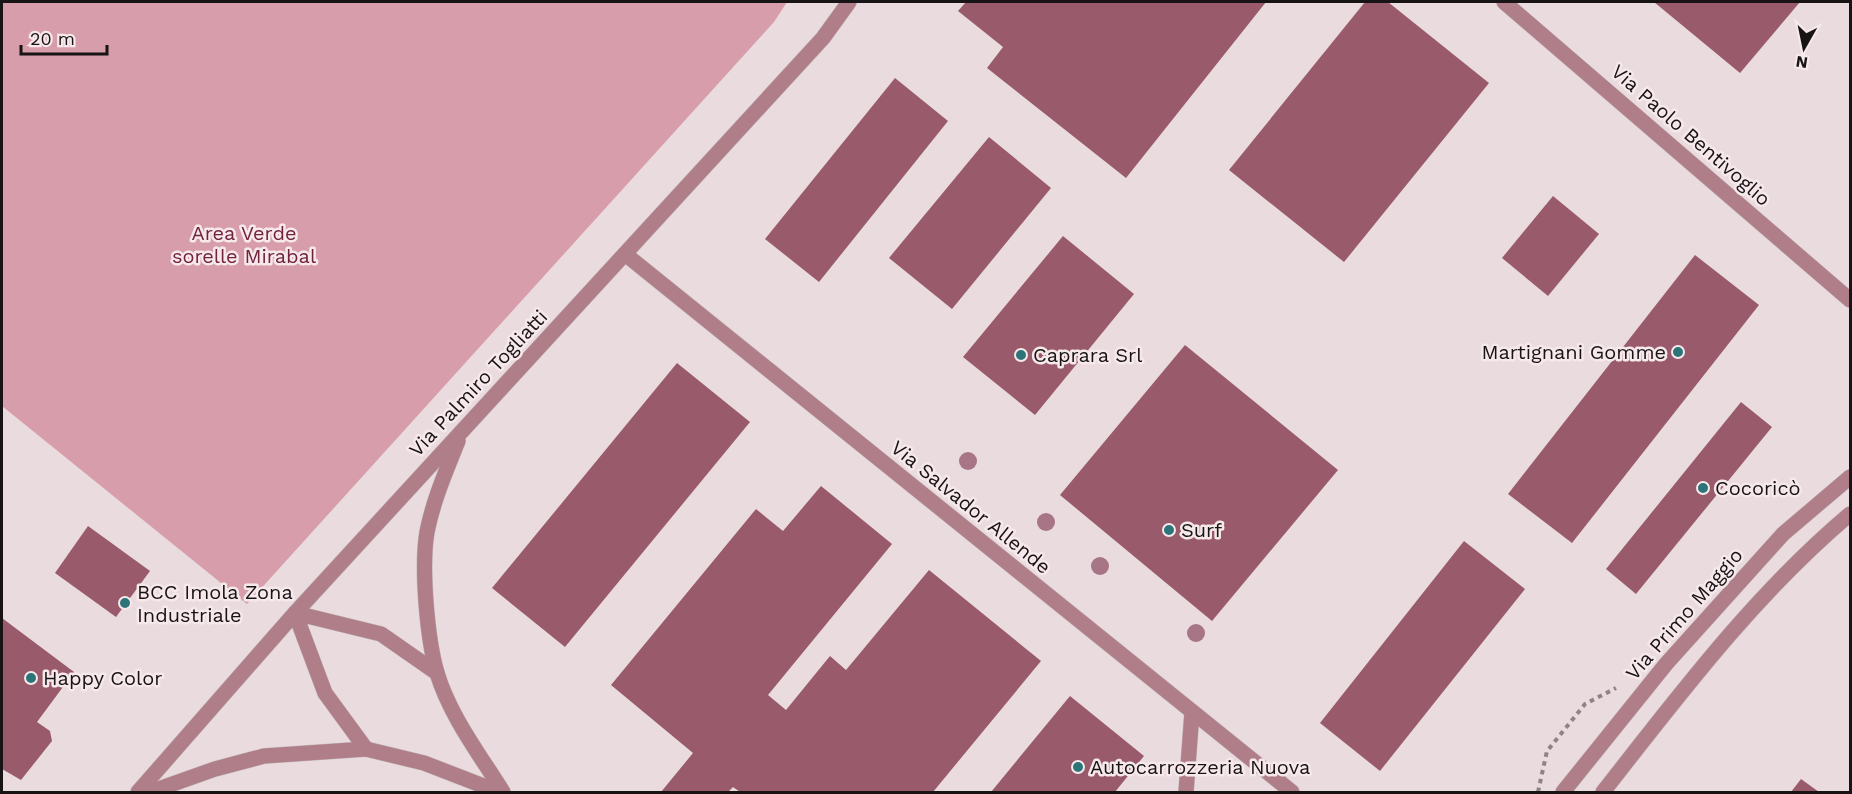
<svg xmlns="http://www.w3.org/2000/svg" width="1852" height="794" viewBox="0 0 1852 794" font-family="'Work Sans',sans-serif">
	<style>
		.green { fill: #d79daa }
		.building { fill: #995b6b }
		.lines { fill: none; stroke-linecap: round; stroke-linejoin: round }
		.minor-casing { stroke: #c3b7ba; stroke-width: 16 }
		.path { stroke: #8e8486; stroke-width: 4; stroke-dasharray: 4.5 4.5; stroke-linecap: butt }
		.minor { stroke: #b07e89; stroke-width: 15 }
		.tree { fill: #a77585 }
		.poi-dot { fill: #2b7579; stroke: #f6e8eb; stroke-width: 2 }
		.labels { text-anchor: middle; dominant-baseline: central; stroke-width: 5; stroke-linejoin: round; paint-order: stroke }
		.street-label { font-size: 20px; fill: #181314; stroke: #f6e8eb }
		.park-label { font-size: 20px; fill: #71223c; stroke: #f6e8eb }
		.poi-label { font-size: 20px; fill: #181314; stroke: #f6e8eb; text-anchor: start }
	</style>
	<rect width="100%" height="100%" fill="#e9dbde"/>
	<path class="green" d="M 2,2 L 787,2 L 774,22 L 247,604 L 2,406 Z"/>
	<g class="building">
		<path d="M 966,2 L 1266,2 L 1126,178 L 987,68 L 1003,47 L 958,11 Z"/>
		<path d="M 1365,2 L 1388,2 L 1489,83 L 1344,262 L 1229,170 Z"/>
		<path d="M 1654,2 L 1800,2 L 1740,73 Z"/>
		<path d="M 895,78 L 948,121 L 819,282 L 765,239 Z"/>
		<path d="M 989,137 L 1051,188 L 952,309 L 889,258 Z"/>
		<path d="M 1553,196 L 1599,234 L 1548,296 L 1502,258 Z"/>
		<path d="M 1063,236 L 1134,294 L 1035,415 L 963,357 Z"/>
		<path d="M 1695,255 L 1759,305 L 1572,543 L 1508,494 Z"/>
		<path d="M 1185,345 L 1338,470 L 1212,621 L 1060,495 Z"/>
		<path d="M 677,363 L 750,422 L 565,647 L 492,588 Z"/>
		<path d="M 1741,402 L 1772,427 L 1636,594 L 1606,569 Z"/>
		<path d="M 821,486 L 892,544 L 768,695 L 786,710 L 830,656 L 846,670 L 929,570 L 1041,661 L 933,792 L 740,792 L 733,787 L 728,792 L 661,792 L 693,753 L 611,685 L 756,509 L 783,531 Z"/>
		<path d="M 88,526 L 150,571 L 116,617 L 55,573 Z"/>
		<path d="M 1464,541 L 1525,589 L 1380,771 L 1320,723 Z"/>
		<path d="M 2,618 L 74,672 L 37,722 L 50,731 L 52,741 L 21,780 L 2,769 Z"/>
		<path d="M 1070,696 L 1144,756 L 1115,792 L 991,792 Z"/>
		<path d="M 1801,779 L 1819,792 L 1791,792 Z"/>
	</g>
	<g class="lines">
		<g class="minor-casing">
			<g id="minor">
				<path d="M 1504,2 L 1850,300"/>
				<path d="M 625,254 L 1292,792"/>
				<path d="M 458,441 C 446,471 433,501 427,532 C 421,567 427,638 437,673 C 450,716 480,755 503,792"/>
				<path d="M 366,749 L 325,693 L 295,613 L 381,634 L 437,673"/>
				<path d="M 138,792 L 295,613 L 823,38 L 849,2"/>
				<path d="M 150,792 L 215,769 L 264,756 L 366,749 L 424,763 L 499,792"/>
				<path d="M 1186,792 L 1192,712"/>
				<path d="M 1563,792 L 1666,664 L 1783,534 L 1850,477"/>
				<path d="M 1603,792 C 1679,695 1755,594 1850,514"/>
			</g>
		</g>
		<path class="path" d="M 1538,792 L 1547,751 L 1585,704 L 1616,688"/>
		<use href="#minor" class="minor"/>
	</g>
	<g class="tree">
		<circle cx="968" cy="461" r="9"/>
		<circle cx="1046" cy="522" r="9"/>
		<circle cx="1100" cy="566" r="9"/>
		<circle cx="1196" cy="633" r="9"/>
	</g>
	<g class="poi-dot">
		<circle cx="1678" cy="352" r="6"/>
		<circle cx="1021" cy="355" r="6"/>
		<circle cx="1703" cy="488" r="6"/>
		<circle cx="1169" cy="530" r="6"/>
		<circle cx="125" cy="603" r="6"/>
		<circle cx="31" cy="678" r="6"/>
		<circle cx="1078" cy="767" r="6"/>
	</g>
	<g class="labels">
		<g class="street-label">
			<text transform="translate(1691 135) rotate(41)">Via Paolo Bentivoglio</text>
			<text transform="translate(478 383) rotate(-47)">Via Palmiro Togliatti</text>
			<text transform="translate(971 507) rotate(39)">Via Salvador Allende</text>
			<text transform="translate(1684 614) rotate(-49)">Via Primo Maggio</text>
		</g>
		<g class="park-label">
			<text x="244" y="233">Area Verde<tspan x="244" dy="23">sorelle Mirabal</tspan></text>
		</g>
		<g class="poi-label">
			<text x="1666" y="352" text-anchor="end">Martignani Gomme</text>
			<text x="1033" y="355">Caprara Srl</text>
			<text x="1715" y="488">Cocoricò</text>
			<text x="1181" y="530">Surf</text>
			<text x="137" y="592">BCC Imola Zona<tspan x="137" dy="23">Industriale</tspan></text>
			<text x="43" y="678">Happy Color</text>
			<text x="1090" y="767">Autocarrozzeria Nuova</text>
		</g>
	</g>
	<rect width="1852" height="794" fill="none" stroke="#181314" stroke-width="6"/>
	<g transform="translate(1804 48) rotate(189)" stroke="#f6e8eb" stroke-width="4.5" paint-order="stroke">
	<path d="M0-4.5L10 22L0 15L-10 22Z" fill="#181314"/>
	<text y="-9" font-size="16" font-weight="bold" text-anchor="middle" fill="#181314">N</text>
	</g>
	<path d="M21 45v9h86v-9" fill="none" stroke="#181314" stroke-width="3"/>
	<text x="30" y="45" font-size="18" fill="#181314" stroke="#f6e8eb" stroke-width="4.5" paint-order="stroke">20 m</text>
</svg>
